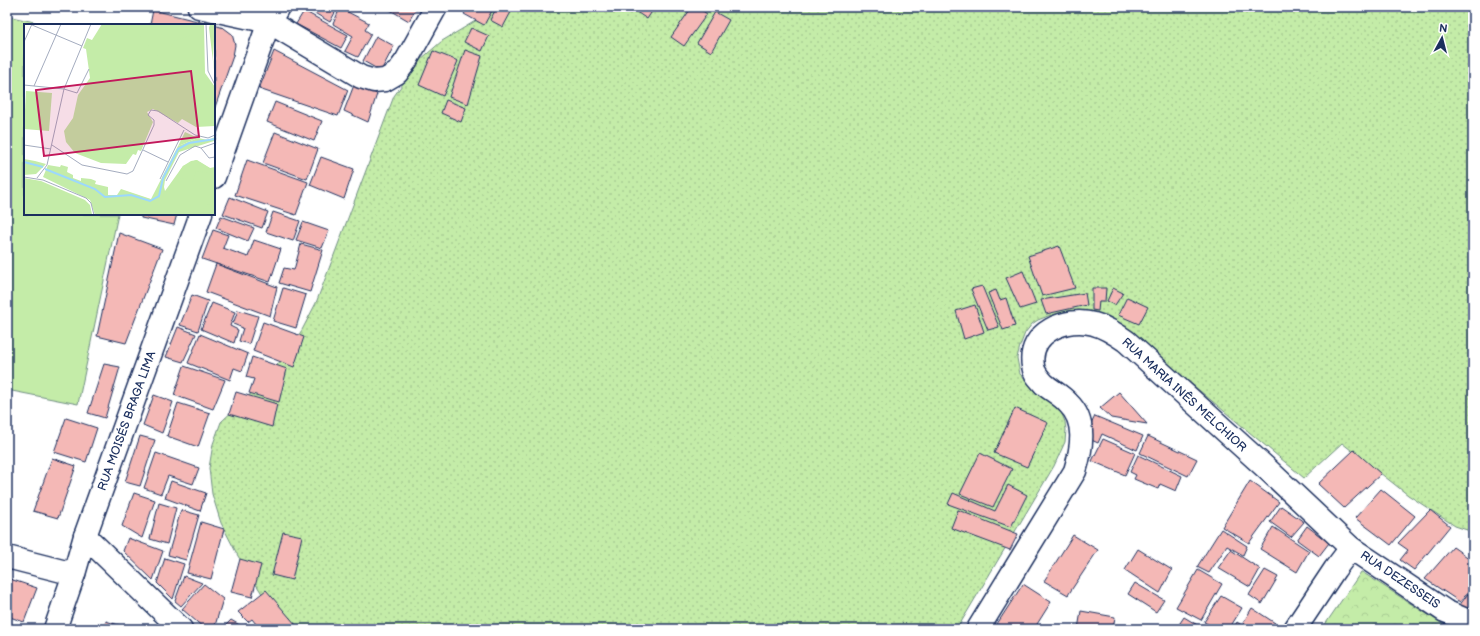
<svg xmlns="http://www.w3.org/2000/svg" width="1480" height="636" viewBox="0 0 1480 636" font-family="'Balsamiq Sans',sans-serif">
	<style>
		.grass { fill: url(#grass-dots); stroke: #708e83 }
		.park { fill: url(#park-crowns); stroke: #708e83 }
		.pitch { fill: #c4eca8; stroke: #708e83 }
		.building { fill: #f4b8b6; stroke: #1b2f5e }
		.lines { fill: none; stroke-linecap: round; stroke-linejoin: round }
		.street-casing { stroke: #1b2f5e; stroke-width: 25 }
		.secondary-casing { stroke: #1b2f5e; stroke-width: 25 }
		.street { stroke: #fff; stroke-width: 22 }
		.secondary { stroke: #fff; stroke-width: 22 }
		.labels { text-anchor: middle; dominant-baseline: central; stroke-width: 3; stroke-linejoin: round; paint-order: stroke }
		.street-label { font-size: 12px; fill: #1b2f5e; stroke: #fff }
		.inset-river { fill: none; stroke: #9cd8fd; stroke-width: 2 }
		.inset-road { fill: none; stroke: #a4acbf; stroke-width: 1 }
		.view { fill: #c2185b; fill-opacity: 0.15; stroke: #c2185b; stroke-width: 2 }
		.inset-edge { fill: none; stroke: #1b2f5e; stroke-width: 2 }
	</style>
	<defs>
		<pattern id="grass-dots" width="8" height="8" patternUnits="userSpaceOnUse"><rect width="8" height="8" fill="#c4eca8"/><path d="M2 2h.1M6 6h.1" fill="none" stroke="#a8cb93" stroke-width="1.8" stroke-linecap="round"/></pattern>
		<pattern id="park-crowns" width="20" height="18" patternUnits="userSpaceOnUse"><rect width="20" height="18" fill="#c4eca8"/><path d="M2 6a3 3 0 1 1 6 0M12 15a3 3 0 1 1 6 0" fill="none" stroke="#a8cb93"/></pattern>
	</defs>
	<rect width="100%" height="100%" fill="#fff"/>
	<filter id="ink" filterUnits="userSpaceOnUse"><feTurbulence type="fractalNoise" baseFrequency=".025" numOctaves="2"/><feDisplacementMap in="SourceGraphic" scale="8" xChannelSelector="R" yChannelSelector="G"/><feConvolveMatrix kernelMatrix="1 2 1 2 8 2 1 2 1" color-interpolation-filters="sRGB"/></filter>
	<g filter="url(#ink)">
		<path class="grass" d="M 496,7 L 1473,7 L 1473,532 L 1455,526 L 1408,495 L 1342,443 L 1304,478 L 1145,345 L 1064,313 L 1048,316 L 1038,320 L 1032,324 L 1025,333 L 1020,346 L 1017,358 L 1020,374 L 1037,393 L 1057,408 L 1062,414 L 1065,422 L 1066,430 L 1065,442 L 1054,466 L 957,629 L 287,629 L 266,600 L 238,556 L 221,523 L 212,494 L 209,468 L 213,444 L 221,422 L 257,388 L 284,357 L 302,330 L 316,303 L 394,96 L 420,60 L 442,41 L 492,11 Z"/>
		<path class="park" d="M 1361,572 L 1362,572 L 1450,629 L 1322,629 Z"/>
		<path class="pitch" d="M 7,16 L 48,25 L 25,25 L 25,214 L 118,214 L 78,404 L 7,390 Z"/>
		<g class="building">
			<path d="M 304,7 L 338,7 L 330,22 Z"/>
			<path d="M 385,7 L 417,7 L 409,21 Z"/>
			<path d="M 468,7 L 494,7 L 484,25 L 464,14 Z"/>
			<path d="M 497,7 L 502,7 L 511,12 L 503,27 L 490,20 Z"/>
			<path d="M 629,7 L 655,7 L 647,19 Z"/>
			<path d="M 692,7 L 697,7 L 707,14 L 684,46 L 671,37 Z"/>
			<path d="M 340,8 L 369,23 L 365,30 L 371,34 L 358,57 L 345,51 L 353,36 L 333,24 Z"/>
			<path d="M 153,10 L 213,25 L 150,25 Z"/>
			<path d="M 304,11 L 348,35 L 341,48 L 296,24 Z"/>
			<path d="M 715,12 L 729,20 L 711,52 L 697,43 Z"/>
			<path d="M 214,25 L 224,28 L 232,34 L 235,45 L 233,56 L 214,110 Z"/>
			<path d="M 471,28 L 489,36 L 482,51 L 464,42 Z"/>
			<path d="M 376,36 L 394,46 L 381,71 L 363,61 Z"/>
			<path d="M 465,50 L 482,56 L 468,104 L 449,97 Z"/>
			<path d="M 274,51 L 348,90 L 338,116 L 259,89 Z"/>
			<path d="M 433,51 L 458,61 L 443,96 L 419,85 Z"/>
			<path d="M 354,85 L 377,94 L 368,122 L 344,111 Z"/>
			<path d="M 446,100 L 466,108 L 461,122 L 441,113 Z"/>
			<path d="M 275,102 L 322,121 L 314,141 L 267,122 Z"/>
			<path d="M 275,132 L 318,149 L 307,179 L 263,163 Z"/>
			<path d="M 321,157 L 354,169 L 344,199 L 310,185 Z"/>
			<path d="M 247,160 L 308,182 L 296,215 L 235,195 Z"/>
			<path d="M 230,197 L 268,212 L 262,228 L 223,214 Z"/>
			<path d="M 273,212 L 300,221 L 293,241 L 266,232 Z"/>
			<path d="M 141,214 L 177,214 L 174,225 L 141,218 Z"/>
			<path d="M 221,216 L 254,228 L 248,241 L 216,228 Z"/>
			<path d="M 303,222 L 329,231 L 322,248 L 296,240 Z"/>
			<path d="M 213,230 L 228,235 L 223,248 L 248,257 L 254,240 L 281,249 L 270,282 L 202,259 Z"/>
			<path d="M 119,233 L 162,249 L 126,343 L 97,336 Z"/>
			<path d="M 301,244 L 323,250 L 310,292 L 279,283 L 284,268 L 294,270 Z"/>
			<path d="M 1059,246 L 1075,288 L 1042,296 L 1028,256 Z"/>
			<path d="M 216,264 L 277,287 L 270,316 L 206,292 Z"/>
			<path d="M 1023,271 L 1036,304 L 1020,309 L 1006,278 Z"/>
			<path d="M 982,286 L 999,327 L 988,330 L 971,289 Z"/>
			<path d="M 283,288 L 306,295 L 296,328 L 273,321 Z"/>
			<path d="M 1092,288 L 1106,288 L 1105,301 L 1099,301 L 1098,311 L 1092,310 Z"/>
			<path d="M 1113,288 L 1123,293 L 1115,305 L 1107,301 Z"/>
			<path d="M 996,290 L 1000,300 L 1006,298 L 1015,326 L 1003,330 L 988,293 Z"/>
			<path d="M 1085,293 L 1087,305 L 1046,314 L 1041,300 Z"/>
			<path d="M 192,295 L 208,301 L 198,331 L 180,325 Z"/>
			<path d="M 1127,297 L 1148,307 L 1139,324 L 1118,315 Z"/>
			<path d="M 212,303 L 235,312 L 230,326 L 238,330 L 234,343 L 201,329 Z"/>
			<path d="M 975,305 L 984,332 L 964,339 L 956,311 Z"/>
			<path d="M 238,310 L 258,316 L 249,344 L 239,341 L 243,328 L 233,324 Z"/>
			<path d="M 263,322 L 304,337 L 294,367 L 253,351 Z"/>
			<path d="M 178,327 L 196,334 L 183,362 L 166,357 Z"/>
			<path d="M 200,334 L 248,354 L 242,371 L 234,368 L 230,380 L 188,363 Z"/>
			<path d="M 252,357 L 287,369 L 279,402 L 249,393 L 254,379 L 246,377 Z"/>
			<path d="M 104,364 L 120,367 L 105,418 L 88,413 Z"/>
			<path d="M 184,366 L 225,380 L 213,409 L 174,395 Z"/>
			<path d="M 236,392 L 277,404 L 272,427 L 229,414 Z"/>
			<path d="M 1119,392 L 1147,424 L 1111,418 L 1100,408 Z"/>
			<path d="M 154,395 L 173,402 L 162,433 L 143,425 Z"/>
			<path d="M 178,403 L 210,413 L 198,447 L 167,436 Z"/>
			<path d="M 1015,408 L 1048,423 L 1027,467 L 994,453 Z"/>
			<path d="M 1095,416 L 1143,436 L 1137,450 L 1102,434 L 1098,443 L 1085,437 Z"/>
			<path d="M 66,418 L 97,428 L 86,462 L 54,452 Z"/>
			<path d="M 140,436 L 155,440 L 140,486 L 125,482 Z"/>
			<path d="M 1148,436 L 1197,459 L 1188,476 L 1140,453 Z"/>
			<path d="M 1103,439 L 1135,453 L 1125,475 L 1092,461 Z"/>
			<path d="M 1354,450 L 1381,474 L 1344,508 L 1318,484 Z"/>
			<path d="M 156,453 L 199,468 L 193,484 L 168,476 L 161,494 L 144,488 Z"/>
			<path d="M 980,453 L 1012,469 L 993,507 L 960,494 Z"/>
			<path d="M 1138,455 L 1182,476 L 1176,491 L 1160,484 L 1158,489 L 1134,479 L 1136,475 L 1130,472 Z"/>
			<path d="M 52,458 L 76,466 L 58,518 L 33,511 Z"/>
			<path d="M 171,481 L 206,493 L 200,511 L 165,498 Z"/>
			<path d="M 1250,481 L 1279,502 L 1249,543 L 1222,527 Z"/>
			<path d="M 1008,485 L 1027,495 L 1011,527 L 948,504 L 953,493 L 995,511 Z"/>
			<path d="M 1381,489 L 1415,516 L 1391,545 L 1355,518 Z"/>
			<path d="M 134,493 L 155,500 L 142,538 L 122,526 Z"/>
			<path d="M 159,503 L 176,508 L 167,544 L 150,539 Z"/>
			<path d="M 1281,506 L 1304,522 L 1291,537 L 1270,522 Z"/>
			<path d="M 181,510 L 199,515 L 186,560 L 168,555 Z"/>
			<path d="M 958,510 L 1018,534 L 1010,550 L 951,528 Z"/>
			<path d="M 1430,510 L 1450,526 L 1414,570 L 1400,560 L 1408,550 L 1398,543 Z"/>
			<path d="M 201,522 L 224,529 L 211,579 L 187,573 Z"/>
			<path d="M 1307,526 L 1329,543 L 1319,556 L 1297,540 Z"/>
			<path d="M 1273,527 L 1309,551 L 1297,572 L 1260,549 Z"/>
			<path d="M 1221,529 L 1247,546 L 1243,555 L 1227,546 L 1209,573 L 1197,567 Z"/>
			<path d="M 283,532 L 302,536 L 292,580 L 272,575 Z"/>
			<path d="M 1073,535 L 1098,550 L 1068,595 L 1044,581 Z"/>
			<path d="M 128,538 L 163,551 L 153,580 L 123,551 Z"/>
			<path d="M 1453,547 L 1473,561 L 1473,586 L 1460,602 L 1425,579 Z"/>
			<path d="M 1138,549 L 1172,570 L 1160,593 L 1125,570 Z"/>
			<path d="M 1231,550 L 1260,569 L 1250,587 L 1218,568 Z"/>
			<path d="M 165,558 L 184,564 L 173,599 L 157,583 Z"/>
			<path d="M 240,559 L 261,565 L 252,597 L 231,592 Z"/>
			<path d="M 1198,570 L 1222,584 L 1201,620 L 1176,607 Z"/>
			<path d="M 1265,570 L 1278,577 L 1262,604 L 1249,595 Z"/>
			<path d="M 184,576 L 202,583 L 181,606 L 175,601 Z"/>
			<path d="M 7,578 L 37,588 L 24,622 L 7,616 Z"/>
			<path d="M 1135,583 L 1164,600 L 1156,612 L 1128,594 Z"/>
			<path d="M 204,584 L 223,599 L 214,629 L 205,629 L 182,609 Z"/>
			<path d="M 1023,584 L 1051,602 L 1034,629 L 1006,629 L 997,624 Z"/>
			<path d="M 1473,587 L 1473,607 L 1469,613 L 1459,606 Z"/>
			<path d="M 266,590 L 296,625 L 291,629 L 260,629 L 252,619 L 248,622 L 238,612 Z"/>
			<path d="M 1221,596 L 1242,608 L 1229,629 L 1217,629 L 1204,622 Z"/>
			<path d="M 1252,608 L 1275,623 L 1272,629 L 1252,629 L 1243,623 Z"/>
			<path d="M 1081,611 L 1115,617 L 1113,629 L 1078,629 Z"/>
			<path d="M 1184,617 L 1204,629 L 1176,629 Z"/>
			<path d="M 231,620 L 243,627 L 246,624 L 251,629 L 222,629 Z"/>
			<path d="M 106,621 L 131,629 L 103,629 Z"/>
			<path d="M 1237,622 L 1247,629 L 1233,629 Z"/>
		</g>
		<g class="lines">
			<g class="street-casing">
				<g id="street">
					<path d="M 214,177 L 269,22 L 361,77 L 374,81 L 385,80 L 397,73 L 406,61 L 436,7"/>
					<path d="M 85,536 L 181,629"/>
					<path d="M 7,557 L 74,574"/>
					<path d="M 55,629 L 74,574 L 85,536 L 201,214"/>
					<path d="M 978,629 L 1075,471 C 1082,448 1087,421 1068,403 C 1061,395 1052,391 1044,384 C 1039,378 1034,374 1033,366 C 1027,332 1067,316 1094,324 C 1106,327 1116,334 1126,341 L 1265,467 L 1351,548 L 1445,611 L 1473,623"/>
					<path d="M 1295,629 L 1335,569 L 1351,548"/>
				</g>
			</g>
			<g class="secondary-casing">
				<path id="secondary" d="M 199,7 L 269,22 L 278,7"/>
			</g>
			<use href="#street" class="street"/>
			<use href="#secondary" class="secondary"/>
		</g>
	</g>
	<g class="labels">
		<g class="street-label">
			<text transform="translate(1184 395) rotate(42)">RUA MARIA INÊS MELCHIOR</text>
			<text transform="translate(127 421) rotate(-70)">RUA MOISÉS BRAGA LIMA</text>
			<text transform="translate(1400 580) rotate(34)">RUA DEZESSEIS</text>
		</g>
	</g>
	<g transform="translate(24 24)">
		<rect width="191" height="191" fill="#fff"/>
		<path d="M 78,0 L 180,0 L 181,49 L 191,63 L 191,102 L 172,103 L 158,95 L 154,99 L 129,85 L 123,88 L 129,98 L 117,127 L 114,126 L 112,131 L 109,130 L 102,140 L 77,139 L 51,129 L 42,118 L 40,107 L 49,94 L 54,71 L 66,54 L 62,25 L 59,24 L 63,14 L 68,16 ZM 191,113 L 190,117 L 155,128 L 141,156 L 140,163 L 141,167 L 159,142 L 167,137 L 173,136 L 186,144 L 191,143 L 191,191 L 71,191 L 66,176 L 19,153 L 24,141 L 36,143 L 37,141 L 44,143 L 43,148 L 49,151 L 49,154 L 57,157 L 57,154 L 67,155 L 72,157 L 71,160 L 84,163 L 84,171 L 93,171 L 97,165 L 127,175 L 154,122 L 174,114 L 184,116 ZM 0,135 L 11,137 L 22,140 L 12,150 L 0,151 ZM 0,154 L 17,157 L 61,176 L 66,181 L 68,190 L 0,191 Z" fill="#c4eca8"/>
		<path d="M 117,0 L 180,0 L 180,11 L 168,11 L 150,17 L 146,26 L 134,32 L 116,12 ZM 191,0 L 189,34 L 191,54 L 185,4 L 186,0 ZM 172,136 L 189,146 L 185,149 L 172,147 L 168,160 L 162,154 L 156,155 L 155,148 L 159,142 ZM179.5 186a5.5 5.5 0 1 1 11 0a5.5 5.5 0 1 1-11 0Z" fill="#c4eca8"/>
		<path d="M 161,108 L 174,114 L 154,122 Z" fill="#c4eca8"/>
		<path d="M 2,67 L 28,69 L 25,107 L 0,105 Z" fill="#c4eca8"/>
		<path class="inset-river" d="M 0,138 L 19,143M 21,145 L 71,165 L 81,173 L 107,171 L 126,177 L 135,172 L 139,154 L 154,125 L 165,119 L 191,115"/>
		<path class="inset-road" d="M 182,0 L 184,47 L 191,61M 8,1 L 58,22M 0,18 L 8,0M 0,61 L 40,65 L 53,69 L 65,45M 10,62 L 37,0M 0,121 L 27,125M 28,121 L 58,141 L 103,150 L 109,147 L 130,101 L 130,96 L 124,91 L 127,86 L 134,87 L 171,111 L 184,114 L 191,111M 177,124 L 185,134 L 191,133M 119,126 L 144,138M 0,153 L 19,156 L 62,174 L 67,179 L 70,191M 13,154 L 23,141 L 40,65 L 67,0M 136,155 L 160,106M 142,157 L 156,131 L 171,122 L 177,124 L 191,119"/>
		<path class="view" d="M 167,47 L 175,113 L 20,132 L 12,66 Z"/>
		<rect width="191" height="191" class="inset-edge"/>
	</g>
	<rect width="1480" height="636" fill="none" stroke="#fff" stroke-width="24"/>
	<rect x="12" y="12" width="1456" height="612" fill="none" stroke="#1b2f5e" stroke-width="1.5" filter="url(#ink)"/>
	<g transform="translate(1442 38) rotate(7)" stroke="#ffffff" stroke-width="3" paint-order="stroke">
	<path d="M0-3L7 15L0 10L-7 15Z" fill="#1b2f5e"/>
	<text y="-6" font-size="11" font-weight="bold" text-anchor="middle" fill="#1b2f5e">N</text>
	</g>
</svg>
